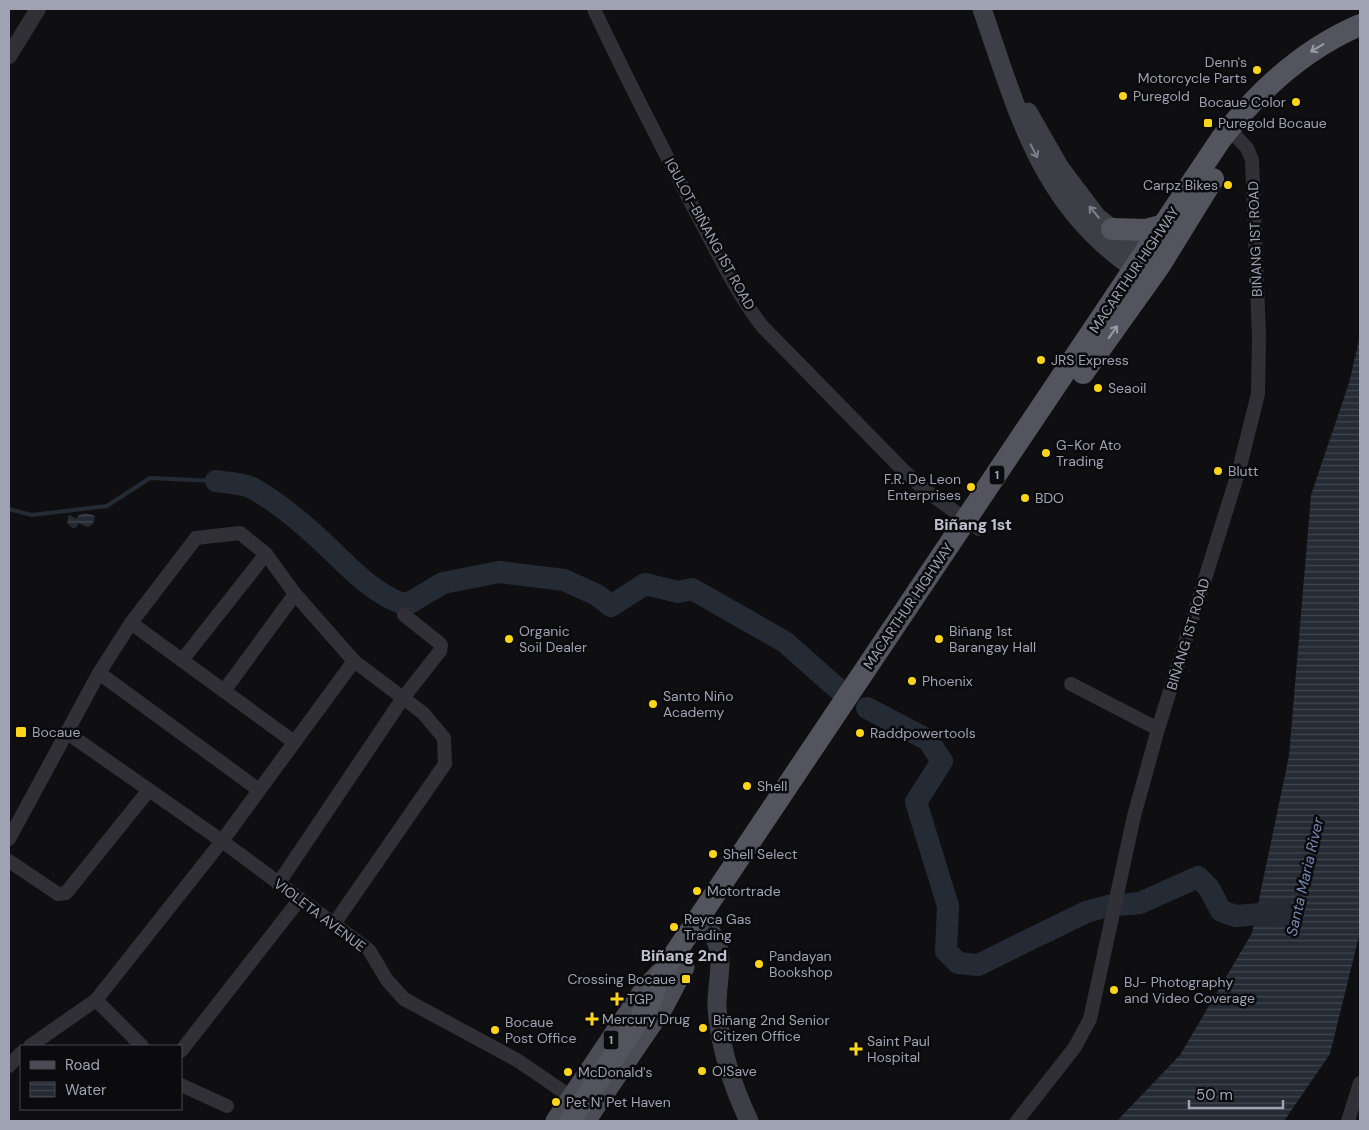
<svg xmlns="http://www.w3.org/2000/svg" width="1369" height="1130" viewBox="0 0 1369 1130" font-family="'DM Sans',sans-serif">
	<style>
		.water { fill: url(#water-rules) }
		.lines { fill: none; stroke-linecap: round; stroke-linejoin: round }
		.stream { stroke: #252b35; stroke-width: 4 }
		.river { stroke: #252b35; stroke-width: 22 }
		.minor { stroke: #303036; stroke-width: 14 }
		.tertiary { stroke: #303036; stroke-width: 16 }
		.secondary { stroke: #3e3f46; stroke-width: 19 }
		.primary { stroke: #4c4c55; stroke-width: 21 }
		.trunk { stroke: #54545e; stroke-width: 22 }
		.trunk-bridge { stroke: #54545e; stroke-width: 22 }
		.oneway { stroke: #989aaa }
		.oneway2 { stroke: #7d7f8d }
		.poi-dot { fill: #ffd519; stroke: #0b0a0c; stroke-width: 2 }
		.labels { text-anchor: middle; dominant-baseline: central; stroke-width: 5; stroke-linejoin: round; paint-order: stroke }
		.shield { fill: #0b0a0c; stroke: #737481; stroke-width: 1 }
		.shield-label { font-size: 12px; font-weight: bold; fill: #9fa2b3 }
		.poi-label { font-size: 14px; fill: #9fa2b3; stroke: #0b0a0c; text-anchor: start }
		.street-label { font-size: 14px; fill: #9fa2b3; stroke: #0b0a0c }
		.water-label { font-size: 15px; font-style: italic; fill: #728ab2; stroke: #0b0a0c }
		.quarter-label { font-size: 16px; font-weight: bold; fill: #c0c2cf; stroke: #0b0a0c }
	</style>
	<defs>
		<pattern id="water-rules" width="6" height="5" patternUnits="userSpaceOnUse" patternTransform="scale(1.25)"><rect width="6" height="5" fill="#252b35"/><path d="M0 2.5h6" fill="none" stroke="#414750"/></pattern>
	</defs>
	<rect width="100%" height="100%" fill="#0f0f11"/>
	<g class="water">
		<path d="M 1360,336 L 1360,932 L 1330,1054 L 1284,1121 L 1117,1121 L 1180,1055 L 1252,933 L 1289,756 L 1311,495 L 1349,383 Z"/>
		<path d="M 86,513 L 95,516 L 93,524 L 88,527 L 78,523 L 77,527 L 73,528 L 67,523 L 69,515 L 76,519 L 79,515 Z"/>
	</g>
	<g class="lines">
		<path class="stream" d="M 9,509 L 32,515 L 107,506 L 150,478 L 216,481"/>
		<g class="river">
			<path d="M 216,481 C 227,483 244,483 254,489 C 281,504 307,527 329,548 C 353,571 374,594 406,605 L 443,583 L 499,572 L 564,580 L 597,595 L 611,606 L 645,584 L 678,592 L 692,589 L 785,642 L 837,688"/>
			<path d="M 867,708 L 928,740 L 942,761 L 916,802 L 948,906 L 946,951 L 958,963 L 978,965 L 1086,912 L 1108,906 L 1140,903 L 1198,877 L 1209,888 L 1221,911 L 1236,916 L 1285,912"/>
		</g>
		<g class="minor">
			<path d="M 594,9 C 625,76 659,141 693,207 C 715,247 734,290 762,326 L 904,471 L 925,490 L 979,529"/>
			<path d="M 131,623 L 294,742"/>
			<path d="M 183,659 L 266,554"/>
			<path d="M 99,673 L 259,790"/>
			<path d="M 1071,684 L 1158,729"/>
			<path d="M 224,691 L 295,594"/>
			<path d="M 66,732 L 222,841 L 369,950 L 387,980 L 404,999 L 517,1060 L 571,1097"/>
			<path d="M 9,839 L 99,673 L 131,623 L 196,538 L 240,533 L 266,554 L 295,594 L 354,661 L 423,713 L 444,738 L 445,764 L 334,924"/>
			<path d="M 9,861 L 58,894 L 66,893 L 149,790"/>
			<path d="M 278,884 L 403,698 L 440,651 L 441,645 L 437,641 L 404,615"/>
			<path d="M 96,1000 L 142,1046"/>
			<path d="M 30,1046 L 96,1000 L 222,841 L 354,661"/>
			<path d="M 181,1051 L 300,899"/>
			<path d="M 9,1066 L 21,1053"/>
			<path d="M 181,1085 L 227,1106"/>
			<path d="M 1017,1121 L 1075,1047 L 1090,1019 L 1134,816 L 1158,729 L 1239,470 L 1258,394 L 1259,336 L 1252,160 L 1247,148 L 1229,129"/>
			<path d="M 1348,1121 L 1360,1083"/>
		</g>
		<path class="tertiary" d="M 9,56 L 38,9"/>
		<g class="secondary">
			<path d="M 982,9 C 1019,115 1042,213 1146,276"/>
			<path d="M 1028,112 L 1060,168 L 1097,217 L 1156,262"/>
			<path d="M 697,921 C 706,927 714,933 717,943 C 724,964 716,987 717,1008 C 720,1048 732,1085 749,1121"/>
		</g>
		<g class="primary">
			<path d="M 556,1121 L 642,993 L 660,973"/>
			<path d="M 585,1121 L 663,1007 L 684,967"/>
		</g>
		<g class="trunk">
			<path d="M 1112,229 L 1146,230 L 1165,225"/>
			<path d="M 1083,373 L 1160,265 L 1213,179"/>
			<path d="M 650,1003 L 656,986 L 670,961 L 1221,139 C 1258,91 1304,49 1360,25"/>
		</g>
		<path class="trunk-bridge" d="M 570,1121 L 650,1003"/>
	</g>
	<defs><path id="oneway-shaft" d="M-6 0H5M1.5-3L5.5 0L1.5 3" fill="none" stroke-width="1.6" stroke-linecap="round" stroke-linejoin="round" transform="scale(1.25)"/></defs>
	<g class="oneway">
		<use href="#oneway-shaft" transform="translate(1317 48) rotate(149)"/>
		<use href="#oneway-shaft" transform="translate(1113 332) rotate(-55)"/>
	</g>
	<g class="oneway2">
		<use href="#oneway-shaft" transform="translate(1034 151) rotate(63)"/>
		<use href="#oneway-shaft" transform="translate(1094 212) rotate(-130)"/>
	</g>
	<g class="poi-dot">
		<circle cx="1257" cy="70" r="5"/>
		<circle cx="1123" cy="96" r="5"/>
		<circle cx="1296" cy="102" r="5"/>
		<rect x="1203" y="118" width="10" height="10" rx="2.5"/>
		<circle cx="1228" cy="185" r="5"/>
		<circle cx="1041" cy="360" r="5"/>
		<circle cx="1098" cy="388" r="5"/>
		<circle cx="1046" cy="453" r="5"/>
		<circle cx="1218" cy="471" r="5"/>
		<circle cx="971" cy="487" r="5"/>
		<circle cx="1025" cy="498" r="5"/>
		<circle cx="509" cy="639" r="5"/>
		<circle cx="939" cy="639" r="5"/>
		<circle cx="912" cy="681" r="5"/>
		<circle cx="653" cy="704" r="5"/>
		<rect x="15" y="726" width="12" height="12" rx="2.5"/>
		<circle cx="860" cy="733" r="5"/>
		<circle cx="747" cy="786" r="5"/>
		<circle cx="713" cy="854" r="5"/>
		<circle cx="697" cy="891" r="5"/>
		<circle cx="674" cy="927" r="5"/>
		<circle cx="759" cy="964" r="5"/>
		<rect x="681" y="974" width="10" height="10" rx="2.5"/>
		<circle cx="1114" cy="990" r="5"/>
		<path d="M614.5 991.5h5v5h5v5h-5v5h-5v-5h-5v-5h5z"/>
		<path d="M589.5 1011.5h5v5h5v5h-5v5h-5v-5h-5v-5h5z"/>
		<circle cx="703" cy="1028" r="5"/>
		<circle cx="495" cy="1030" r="5"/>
		<path d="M853.5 1041.5h5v5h5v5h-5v5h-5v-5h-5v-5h5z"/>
		<circle cx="702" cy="1071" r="5"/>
		<circle cx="568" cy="1072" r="5"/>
		<circle cx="556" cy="1102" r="5"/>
	</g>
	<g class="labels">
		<g class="shield">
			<rect x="989.5" y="465.5" width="15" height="19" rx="4"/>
			<rect x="603.5" y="1030.5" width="15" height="19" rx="4"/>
		</g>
		<g class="shield-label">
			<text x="997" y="475">1</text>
			<text x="611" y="1040">1</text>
		</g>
		<g class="poi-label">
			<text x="1247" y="62" text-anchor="end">Denn's<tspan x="1247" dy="16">Motorcycle Parts</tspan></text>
			<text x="1133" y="96">Puregold</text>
			<text x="1286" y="102" text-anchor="end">Bocaue Color</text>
			<text x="1218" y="123">Puregold Bocaue</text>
			<text x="1218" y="185" text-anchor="end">Carpz Bikes</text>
			<text x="1051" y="360">JRS Express</text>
			<text x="1108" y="388">Seaoil</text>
			<text x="1056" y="445">G-Kor Ato<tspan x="1056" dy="16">Trading</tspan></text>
			<text x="1228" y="471">Blutt</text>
			<text x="961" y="479" text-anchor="end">F.R. De Leon<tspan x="961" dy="16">Enterprises</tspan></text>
			<text x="1035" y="498">BDO</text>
			<text x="519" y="631">Organic<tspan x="519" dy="16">Soil Dealer</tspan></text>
			<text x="949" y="631">Biñang 1st<tspan x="949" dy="16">Barangay Hall</tspan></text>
			<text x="922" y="681">Phoenix</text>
			<text x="663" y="696">Santo Niño<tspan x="663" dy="16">Academy</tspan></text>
			<text x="32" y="732">Bocaue</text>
			<text x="870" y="733">Raddpowertools</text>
			<text x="757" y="786">Shell</text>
			<text x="723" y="854">Shell Select</text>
			<text x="707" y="891">Motortrade</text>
			<text x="684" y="919">Reyca Gas<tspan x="684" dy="16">Trading</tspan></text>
			<text x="769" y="956">Pandayan<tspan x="769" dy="16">Bookshop</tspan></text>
			<text x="676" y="979" text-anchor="end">Crossing Bocaue</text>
			<text x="1124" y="982">BJ- Photography<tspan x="1124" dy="16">and Video Coverage</tspan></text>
			<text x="627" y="999">TGP</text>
			<text x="602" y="1019">Mercury Drug</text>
			<text x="713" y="1020">Biñang 2nd Senior<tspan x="713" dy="16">Citizen Office</tspan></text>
			<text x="505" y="1022">Bocaue<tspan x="505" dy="16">Post Office</tspan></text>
			<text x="867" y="1041">Saint Paul<tspan x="867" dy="16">Hospital</tspan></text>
			<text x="712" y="1071">O!Save</text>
			<text x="578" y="1072">McDonald's</text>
			<text x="566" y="1102">Pet N' Pet Haven</text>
		</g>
		<g class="street-label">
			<text transform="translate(710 234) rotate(61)">IGULOT-BIÑANG 1ST ROAD</text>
			<text transform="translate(1255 239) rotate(-92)">BIÑANG 1ST ROAD</text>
			<text transform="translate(1134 270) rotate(-56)">MACARTHUR HIGHWAY</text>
			<text transform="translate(908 606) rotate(-56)">MACARTHUR HIGHWAY</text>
			<text transform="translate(1188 634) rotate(-73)">BIÑANG 1ST ROAD</text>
			<text transform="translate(320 915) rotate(37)">VIOLETA AVENUE</text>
		</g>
		<g class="water-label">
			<text transform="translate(1305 877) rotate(-77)">Santa Maria River</text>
		</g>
		<g class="quarter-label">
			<text x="973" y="524">Biñang 1st</text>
			<text x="684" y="955">Biñang 2nd</text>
		</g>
	</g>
	<rect width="1369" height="1130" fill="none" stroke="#9fa2b3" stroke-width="20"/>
	<rect x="20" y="1045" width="162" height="65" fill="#0b0a0c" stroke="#46474f"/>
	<rect x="30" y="1061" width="25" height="8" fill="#4c4c55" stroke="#46474f"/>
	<text x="65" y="1070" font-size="15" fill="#9fa2b3">Road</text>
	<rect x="30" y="1082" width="25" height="15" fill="url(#water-rules)" stroke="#46474f"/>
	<text x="65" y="1095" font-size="15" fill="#9fa2b3">Water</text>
	<path d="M1189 1100v8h94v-8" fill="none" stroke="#9fa2b3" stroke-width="2.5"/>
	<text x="1196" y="1100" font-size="15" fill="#9fa2b3" stroke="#0b0a0c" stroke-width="4" paint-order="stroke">50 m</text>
</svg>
